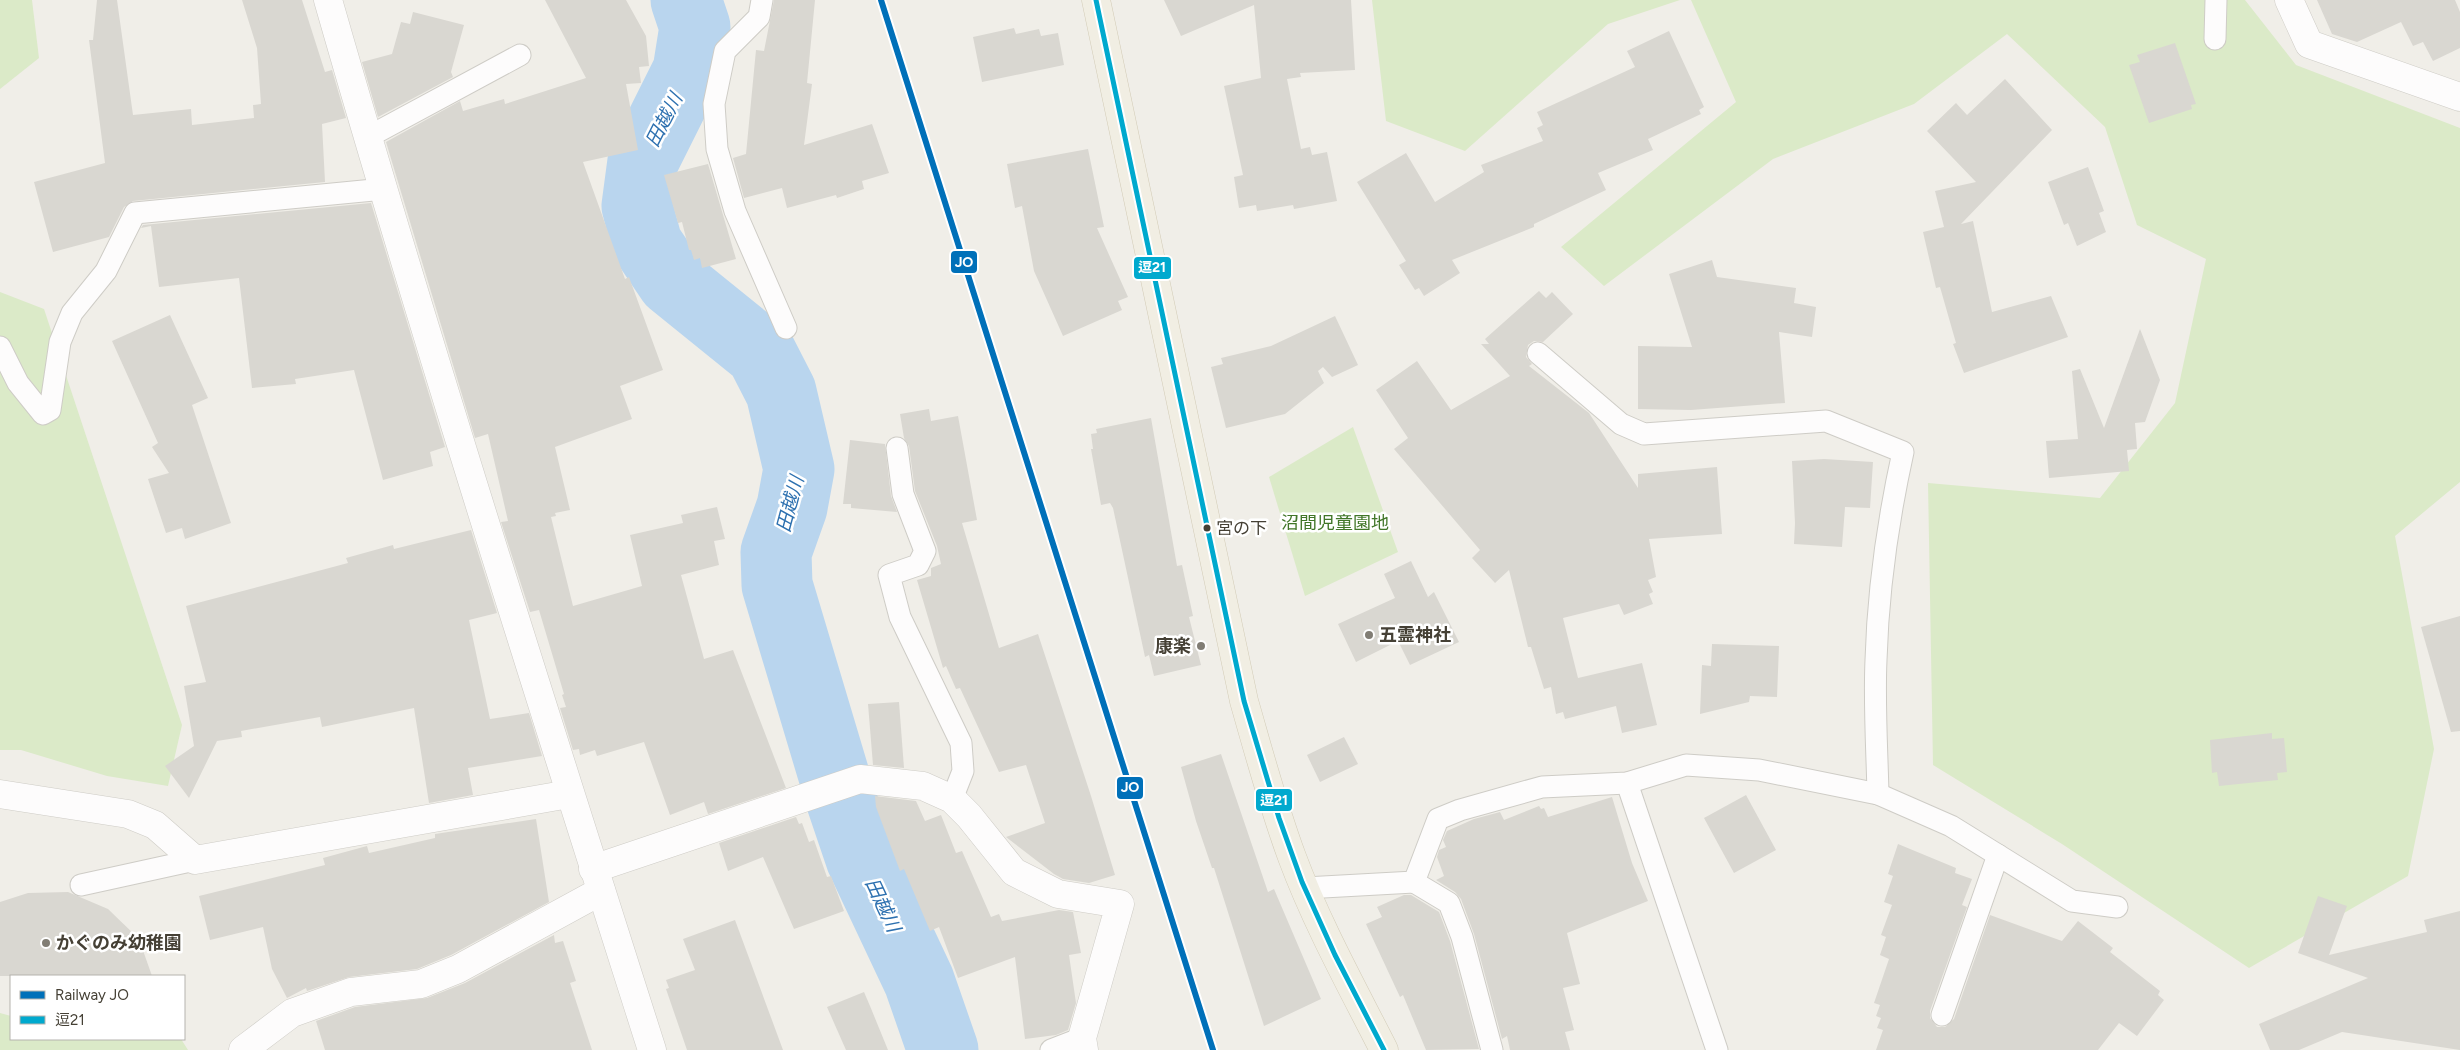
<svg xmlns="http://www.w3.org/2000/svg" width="2460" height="1050" viewBox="0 0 2460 1050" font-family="Figtree,'Noto Sans JP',sans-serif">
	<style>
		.green { fill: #dbeac8 }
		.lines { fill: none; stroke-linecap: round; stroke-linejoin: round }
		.river { stroke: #b9d5ee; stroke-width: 71 }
		.building { fill: #d9d7d1 }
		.lane-casing { stroke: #ceccc6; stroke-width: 23 }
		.street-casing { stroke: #ceccc6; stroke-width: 29 }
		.primary-casing { stroke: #d2cbb6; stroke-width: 29 }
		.lane { stroke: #fdfcfc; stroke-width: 21 }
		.street { stroke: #fdfcfc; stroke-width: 28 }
		.primary { stroke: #f1eee3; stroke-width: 28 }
		.bus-1-casing { stroke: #fff; stroke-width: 9 }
		.bus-1 { stroke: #00a9ce; stroke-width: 5 }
		.rail-1-casing { stroke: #fff; stroke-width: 10 }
		.rail-1 { stroke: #0070b9; stroke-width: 6 }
		.bus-dot { fill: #454035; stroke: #fff; stroke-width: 2 }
		.poi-dot { fill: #817d74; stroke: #fff; stroke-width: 2 }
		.labels { text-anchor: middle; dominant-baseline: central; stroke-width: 5; stroke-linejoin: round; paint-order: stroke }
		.bus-label { font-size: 17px; fill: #454035; stroke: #fff; text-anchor: start }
		.park-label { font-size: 18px; fill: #417628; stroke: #fff }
		.poi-label { font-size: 18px; font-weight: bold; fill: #454035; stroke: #fff; text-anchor: start }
		.water-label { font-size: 19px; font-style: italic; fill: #2e71b0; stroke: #fff }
		.line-badge { stroke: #fff; stroke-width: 2 }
		.badge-label { font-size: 14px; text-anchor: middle; font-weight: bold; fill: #fff }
	</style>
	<rect width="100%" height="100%" fill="#f0eee8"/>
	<g class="green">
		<path d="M 0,0 L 32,0 L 39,58 L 0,89 Z"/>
		<path d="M 1372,0 L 1680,0 L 1608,24 L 1465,151 L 1386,121 Z"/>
		<path d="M 1691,0 L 2245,0 L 2296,65 L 2460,128 L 2460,482 L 2395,536 L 2434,749 L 2408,876 L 2249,968 L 2062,844 L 1933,765 L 1928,483 L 2100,498 L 2175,403 L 2206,259 L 2137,225 L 2105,127 L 2007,34 L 1914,104 L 1773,159 L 1604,286 L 1561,247 L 1736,102 Z"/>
		<path d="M 0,292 L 44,309 L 182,725 L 168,786 L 107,776 L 21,750 L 0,750 Z"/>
		<path d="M 1353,427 L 1398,552 L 1305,596 L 1269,477 Z"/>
		<path d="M 0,1013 L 11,1016 L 11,1039 L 181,1039 L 188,1050 L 0,1050 Z"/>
	</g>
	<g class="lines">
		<path class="river" d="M 686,0 L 695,27 L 688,71 L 643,161 L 637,206 L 647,244 L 672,281 L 761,353 L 781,392 L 799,469 L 792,507 L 776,552 L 777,585 L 841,799 L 861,858 L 919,981 L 943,1050"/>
	</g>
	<g class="building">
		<path d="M 97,0 L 117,0 L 133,115 L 191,109 L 192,125 L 254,118 L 253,105 L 261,104 L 257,48 L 242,0 L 302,0 L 325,72 L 332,70 L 346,118 L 322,124 L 325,182 L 133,201 L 124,207 L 109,237 L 53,252 L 34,182 L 105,163 L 89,40 L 93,40 Z"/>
		<path d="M 545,0 L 626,0 L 646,36 L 649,66 L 639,67 L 641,83 L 626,84 L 638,150 L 583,162 L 625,279 L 629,277 L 663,370 L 620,386 L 632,419 L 555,447 L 570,510 L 555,513 L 556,516 L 551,517 L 573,606 L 642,586 L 630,535 L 683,523 L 681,515 L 717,507 L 725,539 L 714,541 L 719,565 L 681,575 L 704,659 L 733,650 L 786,788 L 708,814 L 704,802 L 670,815 L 644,742 L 597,756 L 595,750 L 580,755 L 579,749 L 573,750 L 560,708 L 566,707 L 562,695 L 564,694 L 539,610 L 530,612 L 501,522 L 508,521 L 488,434 L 475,438 L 386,142 L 460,101 L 463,111 L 504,99 L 505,104 L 586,78 Z"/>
		<path d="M 774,0 L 815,0 L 807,83 L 812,84 L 804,145 L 872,124 L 889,173 L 862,181 L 864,189 L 837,198 L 836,195 L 787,208 L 782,188 L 744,198 L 733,158 L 746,154 L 756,50 L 764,51 Z"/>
		<path d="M 1164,0 L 1351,0 L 1355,70 L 1300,73 L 1301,77 L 1287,79 L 1301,149 L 1310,147 L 1312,155 L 1327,152 L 1337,201 L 1294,209 L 1293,205 L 1257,211 L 1256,205 L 1239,208 L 1234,177 L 1243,175 L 1224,86 L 1261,78 L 1254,5 L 1181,36 Z"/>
		<path d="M 2317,0 L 2455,0 L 2460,12 L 2460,48 L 2433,61 L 2423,42 L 2413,46 L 2401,22 L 2357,42 L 2332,34 Z"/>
		<path d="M 413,12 L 464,25 L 451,72 L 453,77 L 378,117 L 362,62 L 392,54 L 401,22 L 410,24 Z"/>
		<path d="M 1014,28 L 1016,34 L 1039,29 L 1041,36 L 1058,33 L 1064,65 L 982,82 L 973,37 Z"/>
		<path d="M 1669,31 L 1704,107 L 1699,110 L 1701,114 L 1648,139 L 1653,150 L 1598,173 L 1606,190 L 1534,224 L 1534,227 L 1452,260 L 1460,273 L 1424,296 L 1419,288 L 1415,290 L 1399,265 L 1406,261 L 1357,182 L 1406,153 L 1435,202 L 1484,172 L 1481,165 L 1543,141 L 1537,128 L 1543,125 L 1537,112 L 1635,67 L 1627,51 Z"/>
		<path d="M 2175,43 L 2196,104 L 2191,105 L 2192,109 L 2149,123 L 2129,65 L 2140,62 L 2137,55 Z"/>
		<path d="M 2005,79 L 2052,130 L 1961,224 L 1973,221 L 1992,312 L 2051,296 L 2068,337 L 1964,373 L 1953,344 L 1956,343 L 1940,287 L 1936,288 L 1923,232 L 1944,227 L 1935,191 L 1976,182 L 1927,131 L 1956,103 L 1967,115 Z"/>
		<path d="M 1088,149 L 1104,227 L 1097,228 L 1128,297 L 1118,301 L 1122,310 L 1063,336 L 1034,271 L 1022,206 L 1015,208 L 1007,164 Z"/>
		<path d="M 708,164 L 736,259 L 702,268 L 700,258 L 694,260 L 691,250 L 689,250 L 682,222 L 678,223 L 664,175 Z"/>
		<path d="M 2088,167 L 2104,211 L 2099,213 L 2106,232 L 2077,246 L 2068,223 L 2064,225 L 2048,182 Z"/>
		<path d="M 371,203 L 445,447 L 430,452 L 433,466 L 383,480 L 354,370 L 295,379 L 296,384 L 252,388 L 239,278 L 159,287 L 151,226 L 141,228 L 143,225 Z"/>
		<path d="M 1712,260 L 1717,277 L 1796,288 L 1794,303 L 1816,307 L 1812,337 L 1779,332 L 1785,403 L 1691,410 L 1638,409 L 1638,346 L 1692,347 L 1669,274 Z"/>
		<path d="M 1539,291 L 1546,298 L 1552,292 L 1573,314 L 1543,342 L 1534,341 L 1528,345 L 1526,357 L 1532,364 L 1529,366 L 1589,413 L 1638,488 L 1638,474 L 1717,467 L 1722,534 L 1649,539 L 1656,577 L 1648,580 L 1653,592 L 1649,594 L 1653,604 L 1624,615 L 1619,604 L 1563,618 L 1578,678 L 1642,663 L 1657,725 L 1622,733 L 1616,706 L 1565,719 L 1563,712 L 1556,714 L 1551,687 L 1544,689 L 1531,647 L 1528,647 L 1509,570 L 1495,583 L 1472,558 L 1480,550 L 1394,449 L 1408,438 L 1376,390 L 1417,361 L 1451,410 L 1510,376 L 1481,344 L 1489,344 L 1485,339 Z"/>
		<path d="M 170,315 L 208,398 L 192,405 L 231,523 L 185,539 L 182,528 L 166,533 L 148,479 L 169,473 L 152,447 L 158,443 L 112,341 Z"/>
		<path d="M 1335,316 L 1358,365 L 1332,377 L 1323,367 L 1318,371 L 1324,383 L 1285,414 L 1226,428 L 1211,367 L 1223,364 L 1221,358 L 1271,346 Z"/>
		<path d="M 2140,329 L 2160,380 L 2145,422 L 2135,423 L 2137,449 L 2127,450 L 2129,471 L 2049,478 L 2046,441 L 2078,439 L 2072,371 L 2080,369 L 2104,428 Z"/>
		<path d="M 929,409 L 931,421 L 958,416 L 977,520 L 962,523 L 999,648 L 1038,634 L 1091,796 L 1115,875 L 1089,883 L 1063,879 L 1054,874 L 1006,837 L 1045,823 L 1026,765 L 999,772 L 960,688 L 956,689 L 946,666 L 943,668 L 917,580 L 931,576 L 931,568 L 941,564 L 937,546 L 915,491 L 909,446 L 904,438 L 900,414 Z"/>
		<path d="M 1151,418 L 1177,566 L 1182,565 L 1193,616 L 1189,617 L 1201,665 L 1154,676 L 1149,655 L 1145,657 L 1113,508 L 1110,503 L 1101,505 L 1091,449 L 1093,449 L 1091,434 L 1097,433 L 1096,429 Z"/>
		<path d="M 850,440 L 885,444 L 891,496 L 897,512 L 851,508 L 851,504 L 843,504 Z"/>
		<path d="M 1824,459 L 1873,462 L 1870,508 L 1845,507 L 1842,547 L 1794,544 L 1795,523 L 1792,461 Z"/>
		<path d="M 471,530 L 497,613 L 469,620 L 490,719 L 529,713 L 542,756 L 468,768 L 473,795 L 429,803 L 414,708 L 322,727 L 320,717 L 241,731 L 242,737 L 217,741 L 189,798 L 165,766 L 194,746 L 184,686 L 206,682 L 186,606 L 348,563 L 346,558 L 393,545 L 394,549 Z"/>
		<path d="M 1411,561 L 1428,597 L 1434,592 L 1459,642 L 1410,665 L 1398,641 L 1356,662 L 1338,624 L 1395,598 L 1384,574 Z"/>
		<path d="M 2460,616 L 2460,731 L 2451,732 L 2421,627 Z"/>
		<path d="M 1712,644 L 1779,646 L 1777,697 L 1750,696 L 1749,702 L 1700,714 L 1702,665 L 1711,666 Z"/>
		<path d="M 899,702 L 904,768 L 873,765 L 868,704 Z"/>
		<path d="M 2272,733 L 2272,739 L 2284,738 L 2287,772 L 2277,773 L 2278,780 L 2219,786 L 2217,772 L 2212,773 L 2210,740 Z"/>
		<path d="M 1344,737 L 1358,764 L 1320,782 L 1307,755 Z"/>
		<path d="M 1221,754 L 1268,892 L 1274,889 L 1321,999 L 1264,1026 L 1214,868 L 1212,868 L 1196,821 L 1181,767 Z"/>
		<path d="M 1746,795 L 1776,850 L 1734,873 L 1704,818 Z"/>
		<path d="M 875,796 L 916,801 L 925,821 L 941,815 L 956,853 L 962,851 L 991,917 L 999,914 L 1002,921 L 1059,910 L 1073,912 L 1081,953 L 1069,955 L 1076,1003 L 1068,1030 L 1056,1035 L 1025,1039 L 1015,957 L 958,978 L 939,927 L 930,931 L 904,869 L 900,871 L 876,807 Z"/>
		<path d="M 1612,797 L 1632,863 L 1648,901 L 1567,933 L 1580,984 L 1563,988 L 1574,1030 L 1565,1032 L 1570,1050 L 1510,1050 L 1507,1036 L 1502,1039 L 1474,934 L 1461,899 L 1455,892 L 1436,880 L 1444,876 L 1437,857 L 1439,850 L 1446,847 L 1443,840 L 1447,831 L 1474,819 L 1500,812 L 1504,820 L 1539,806 L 1541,809 L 1544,808 L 1548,817 Z"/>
		<path d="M 796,817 L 799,824 L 802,823 L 809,842 L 814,840 L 827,877 L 831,876 L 844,911 L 794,929 L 763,857 L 728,871 L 719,843 Z"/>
		<path d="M 536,819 L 549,902 L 451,955 L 417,969 L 349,977 L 307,991 L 306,988 L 287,998 L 272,969 L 263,927 L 210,940 L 199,896 L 325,865 L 323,858 L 367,846 L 369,853 L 435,838 L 435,834 Z"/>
		<path d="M 1898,844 L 1956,868 L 1955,873 L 1972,879 L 1962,905 L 1967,907 L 1930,1011 L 1930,1018 L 1937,1027 L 1945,1027 L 1954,1019 L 1990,915 L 2062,941 L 2078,921 L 2113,948 L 2110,952 L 2160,991 L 2158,995 L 2164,1000 L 2137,1036 L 2119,1023 L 2098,1050 L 1876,1050 L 1883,1030 L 1877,1028 L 1881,1018 L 1876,1016 L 1880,1005 L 1874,1003 L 1889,959 L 1880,955 L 1886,937 L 1881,935 L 1892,905 L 1884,902 L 1893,876 L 1888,874 Z"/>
		<path d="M 68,892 L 108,909 L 139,939 L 152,976 L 0,976 L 0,902 L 28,893 Z"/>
		<path d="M 1404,895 L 1411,895 L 1439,912 L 1450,941 L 1479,1049 L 1426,1050 L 1403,995 L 1400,997 L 1366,924 L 1382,917 L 1377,907 Z"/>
		<path d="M 2318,896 L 2347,906 L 2329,955 L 2427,932 L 2424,920 L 2460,911 L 2460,1050 L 2342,1032 L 2299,1050 L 2270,1050 L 2259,1024 L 2368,978 L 2298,953 Z"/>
		<path d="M 735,920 L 783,1050 L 687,1050 L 666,989 L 669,988 L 666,980 L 695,970 L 683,939 Z"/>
		<path d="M 554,935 L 555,943 L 563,941 L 576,981 L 570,983 L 592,1050 L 325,1050 L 316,1021 L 355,1007 L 427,998 L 465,983 Z"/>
		<path d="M 864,992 L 870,1006 L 888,1050 L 846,1050 L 827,1007 Z"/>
	</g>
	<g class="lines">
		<g class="lane-casing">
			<g id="lane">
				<path d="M 762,0 L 759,17 L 725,51 L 714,104 L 717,149 L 735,211 L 786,328"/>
				<path d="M 2215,39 L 2216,0"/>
				<path d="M 368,137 L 520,55"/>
				<path d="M 0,347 L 18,383 L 43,414 L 50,410 L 60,342 L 72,313 L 106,271 L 135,213 L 384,189"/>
				<path d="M 1538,353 L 1621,424 L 1644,434 L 1826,421 L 1903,452 C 1888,520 1878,590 1876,660 C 1874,704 1877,749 1878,794"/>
				<path d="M 897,448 L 903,494 L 925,551 L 918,565 L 889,575 L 900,617 L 961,743 L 963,771 L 952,799"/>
				<path d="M 1627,783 L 1717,1050"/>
				<path d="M 1414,882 L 1449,903 L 1462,937 L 1492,1050"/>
				<path d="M 81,885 L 195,860"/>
				<path d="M 1305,888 L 1414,882 L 1438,819 L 1460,810 L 1542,787 L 1627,783 L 1686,765 L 1759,770 L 1878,794 L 1951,826 L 2072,901 L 2117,907"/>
				<path d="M 1942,1015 L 1998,855"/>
				<path d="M 1051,1050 L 1082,1038"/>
			</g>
		</g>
		<g class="street-casing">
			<g id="street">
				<path d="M 328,0 C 429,352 541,701 652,1050"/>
				<path d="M 2289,0 L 2309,44 L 2460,97"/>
				<path d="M 0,794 L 128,814 L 155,825 L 195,860 L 569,794"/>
				<path d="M 593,869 L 860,779 L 923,786 L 952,799 L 969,816 L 1014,872 L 1058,894 L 1120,904 L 1082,1038 L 1084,1050"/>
				<path d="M 243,1050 L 292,1013 L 351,992 L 421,984 L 458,969 L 601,891"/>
			</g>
		</g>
		<g class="primary-casing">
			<path id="primary" d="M 1096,0 L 1244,701 C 1259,753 1273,806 1292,857 C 1317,924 1352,987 1384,1050"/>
		</g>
		<use href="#lane" class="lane"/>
		<use href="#street" class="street"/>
		<use href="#primary" class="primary"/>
		<g class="bus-1-casing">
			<path id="bus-1" d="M 1096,0 L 1244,701 L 1279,818 L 1302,882 L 1335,955 L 1384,1050"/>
		</g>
		<use href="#bus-1" class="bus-1"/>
		<g class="rail-1-casing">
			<path id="rail-1" d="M 881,0 L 1213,1050"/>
		</g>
		<use href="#rail-1" class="rail-1"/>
	</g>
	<circle class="bus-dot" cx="1207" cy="528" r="4.5"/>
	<g class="poi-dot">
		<circle cx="1369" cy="635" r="5"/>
		<circle cx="1201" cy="646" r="5"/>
		<circle cx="46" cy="943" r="5"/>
	</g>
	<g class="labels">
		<g class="bus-label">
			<text x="1216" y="528">宮の下</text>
		</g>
		<g class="park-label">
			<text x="1335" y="523">沼間児童園地</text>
		</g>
		<g class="poi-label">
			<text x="1379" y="635">五霊神社</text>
			<text x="1191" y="646" text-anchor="end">康楽</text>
			<text x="56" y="943">かぐのみ幼稚園</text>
		</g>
		<g class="water-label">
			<text transform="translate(664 120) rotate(-63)">田越川</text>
			<text transform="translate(790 504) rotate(-75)">田越川</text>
			<text transform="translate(883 905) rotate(65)">田越川</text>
		</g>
	</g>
	<g class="line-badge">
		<rect x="950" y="250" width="28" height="24" rx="5" fill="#0070b9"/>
		<rect x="1133" y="256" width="39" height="24" rx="5" fill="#00a9ce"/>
		<rect x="1116" y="776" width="28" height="24" rx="5" fill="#0070b9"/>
		<rect x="1255" y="788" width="38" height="24" rx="5" fill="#00a9ce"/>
	</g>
	<g class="badge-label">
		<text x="964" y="267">JO</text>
		<text x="1152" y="272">逗21</text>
		<text x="1130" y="792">JO</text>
		<text x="1274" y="805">逗21</text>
	</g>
	<rect x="10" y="975" width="175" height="65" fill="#ffffff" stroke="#b5b3ae"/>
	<rect x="20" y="991" width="25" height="8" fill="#0070b9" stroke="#b5b3ae"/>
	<text x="55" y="1000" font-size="15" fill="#454035">Railway JO</text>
	<rect x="20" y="1016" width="25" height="8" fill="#00a9ce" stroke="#b5b3ae"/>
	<text x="55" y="1025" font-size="15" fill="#454035">逗21</text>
</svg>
